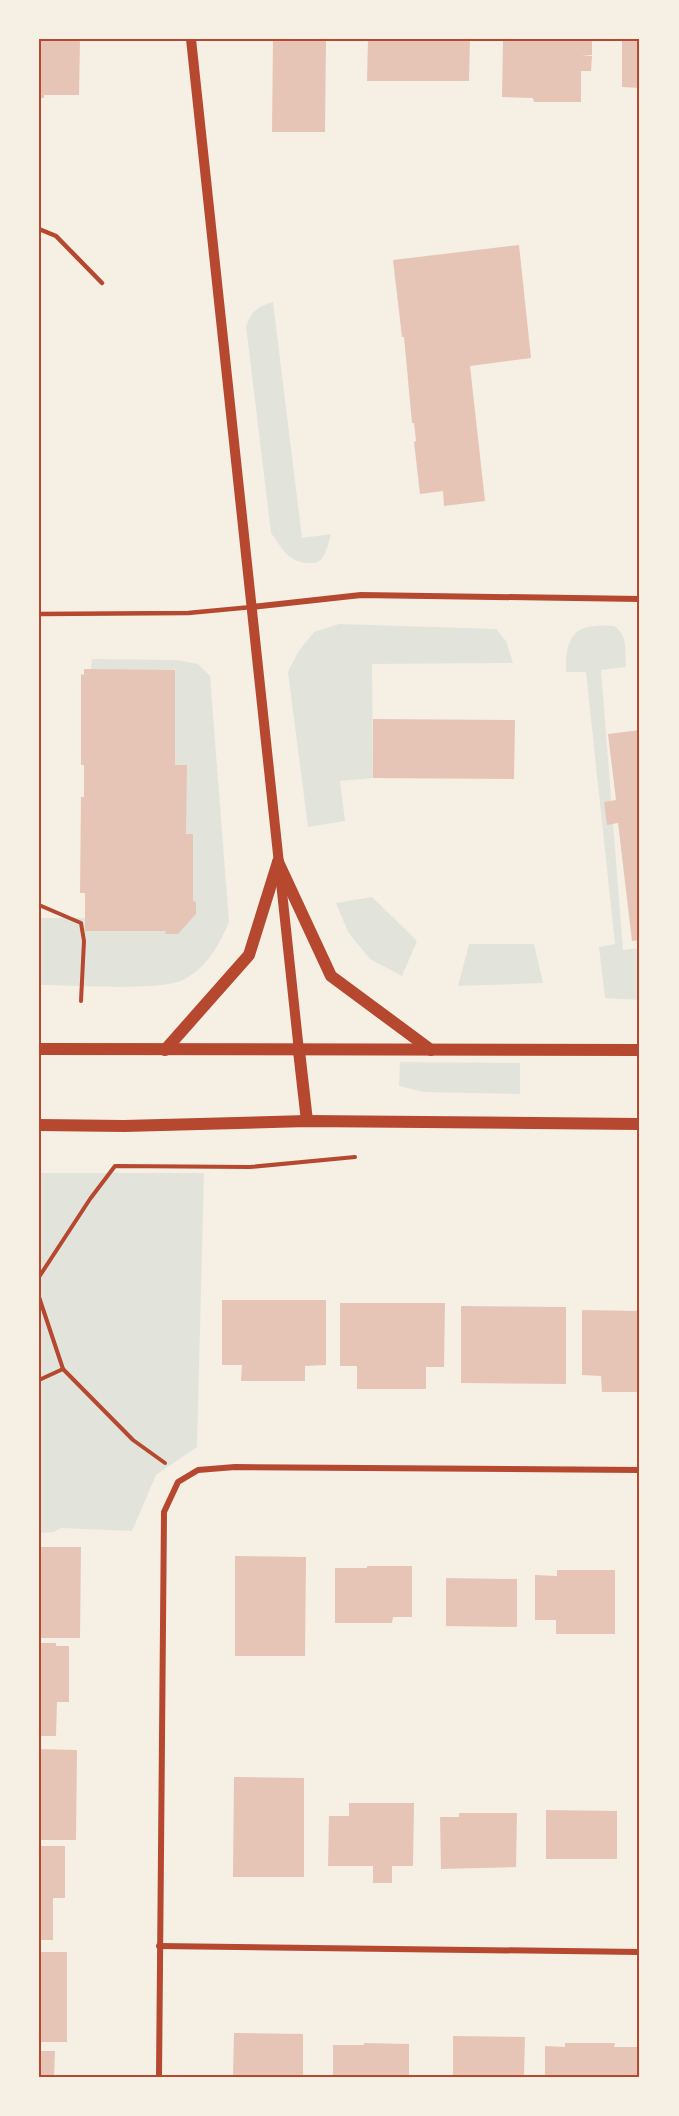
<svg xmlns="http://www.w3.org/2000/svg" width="679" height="2116" viewBox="0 0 679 2116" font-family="Literata,serif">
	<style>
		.green { fill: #e2e4dc }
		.building { fill: #e6c5b7 }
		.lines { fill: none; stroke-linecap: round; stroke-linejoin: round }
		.path { stroke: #b5482f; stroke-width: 4 }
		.service { stroke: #b5482f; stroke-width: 4.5 }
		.minor { stroke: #b5482f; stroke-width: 6 }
		.tertiary { stroke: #b5482f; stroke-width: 10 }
		.secondary { stroke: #b5482f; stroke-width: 12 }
		.neatline { fill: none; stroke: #b5482f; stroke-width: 2 }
	</style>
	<rect width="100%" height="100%" fill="#f6efe4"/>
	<g class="green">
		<path d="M 273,302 L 302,538 L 331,534 C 329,541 327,551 323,557 C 320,562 316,563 311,563 C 289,564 282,548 271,533 L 246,326 C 251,312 258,306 273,302 Z"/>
		<path d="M 339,624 L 496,629 L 506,641 L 513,663 L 372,664 L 373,778 L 340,781 L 345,821 L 308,827 L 288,672 L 298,652 L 314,632 Z"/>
		<path d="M 614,626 C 628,634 625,651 626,667 L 601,670 L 623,950 L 640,948 L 640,1000 L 605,998 L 599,947 L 615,944 L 586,672 L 566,672 C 566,657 566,632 585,628 C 594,625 605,626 614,626 Z"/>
		<path d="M 92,659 L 176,660 L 198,664 L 210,676 L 229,922 C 219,945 208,966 185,979 C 163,992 69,985 39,985 L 40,918 L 85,918 L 166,931 L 165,933 L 177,934 L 196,914 L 196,902 L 193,901 L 193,834 L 186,834 L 175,765 L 175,670 L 91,670 Z"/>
		<path d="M 372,897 L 417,941 L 402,976 L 370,959 L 348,932 L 336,903 Z"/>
		<path d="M 469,944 L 534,944 L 543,983 L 458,986 Z"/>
		<path d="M 400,1062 L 520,1063 L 520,1094 L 423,1092 L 399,1086 Z"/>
		<path d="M 39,1173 L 204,1173 L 197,1447 L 156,1475 L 132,1531 L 62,1528 L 53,1532 L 39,1533 Z"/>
	</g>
	<g class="building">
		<path d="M 39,39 L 80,39 L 79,95 L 44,95 L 44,98 L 39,98 Z"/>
		<path d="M 273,39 L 326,39 L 325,132 L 272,132 Z"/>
		<path d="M 368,39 L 470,39 L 469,81 L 367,81 Z"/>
		<path d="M 503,39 L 592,39 L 592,55 L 581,55 L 592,56 L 591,71 L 581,71 L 581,102 L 534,102 L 533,98 L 502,97 Z"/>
		<path d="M 622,39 L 640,39 L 640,88 L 622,87 Z"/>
		<path d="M 519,245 L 531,358 L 470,366 L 485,501 L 444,506 L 443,491 L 420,494 L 414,442 L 416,441 L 414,423 L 412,423 L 404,337 L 402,337 L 393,260 Z"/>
		<path d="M 84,669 L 175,670 L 175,765 L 187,765 L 186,834 L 193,834 L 193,901 L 196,902 L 196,914 L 178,934 L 165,934 L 166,931 L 85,931 L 85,893 L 80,893 L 81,797 L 84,797 L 84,765 L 81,765 L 81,674 L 84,675 Z"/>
		<path d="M 373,719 L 515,720 L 514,779 L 373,778 Z"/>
		<path d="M 640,730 L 640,940 L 632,941 L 618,823 L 607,825 L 604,802 L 616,800 L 608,734 Z"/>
		<path d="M 222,1300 L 326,1300 L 326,1365 L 305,1366 L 305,1381 L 241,1381 L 242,1365 L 222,1365 Z"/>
		<path d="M 340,1303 L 445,1303 L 444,1367 L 426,1367 L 426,1389 L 357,1389 L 357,1366 L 340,1366 Z"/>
		<path d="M 461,1306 L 566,1307 L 566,1384 L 461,1383 Z"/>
		<path d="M 582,1310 L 640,1311 L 640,1392 L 602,1392 L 601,1376 L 582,1375 Z"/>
		<path d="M 39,1547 L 81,1547 L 80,1638 L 39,1638 Z"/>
		<path d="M 235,1556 L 306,1557 L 305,1656 L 235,1656 Z"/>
		<path d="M 367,1566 L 412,1566 L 412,1617 L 393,1617 L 392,1623 L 335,1623 L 335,1568 L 367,1568 Z"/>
		<path d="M 557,1570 L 615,1570 L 615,1634 L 556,1634 L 556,1620 L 535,1620 L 535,1575 L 557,1576 Z"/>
		<path d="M 446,1578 L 517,1579 L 517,1627 L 446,1626 Z"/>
		<path d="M 39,1643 L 56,1643 L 56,1646 L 69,1646 L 69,1702 L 57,1702 L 56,1736 L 39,1736 Z"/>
		<path d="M 39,1749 L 77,1750 L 76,1840 L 39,1840 Z"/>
		<path d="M 234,1777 L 304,1778 L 304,1877 L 233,1877 Z"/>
		<path d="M 349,1803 L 414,1803 L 413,1866 L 392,1866 L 392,1883 L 373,1883 L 373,1866 L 328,1866 L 329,1816 L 349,1816 Z"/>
		<path d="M 546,1810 L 617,1811 L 617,1859 L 546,1859 Z"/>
		<path d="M 459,1813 L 517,1813 L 516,1867 L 441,1869 L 440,1817 L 459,1817 Z"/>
		<path d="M 39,1846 L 65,1846 L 65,1898 L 53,1898 L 53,1940 L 41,1940 L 39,1938 Z"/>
		<rect x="39" y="1952" width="28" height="90"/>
		<path d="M 234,2033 L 303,2034 L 303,2077 L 233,2077 Z"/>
		<path d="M 453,2036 L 525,2037 L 524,2077 L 453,2077 Z"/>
		<path d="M 364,2043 L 409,2044 L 409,2077 L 333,2077 L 333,2045 L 364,2045 Z"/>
		<path d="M 565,2043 L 615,2043 L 614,2047 L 637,2047 L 637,2077 L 545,2077 L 545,2046 L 565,2047 Z"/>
		<path d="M 39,2051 L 55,2051 L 54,2077 L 39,2077 Z"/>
	</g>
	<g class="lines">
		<g class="path">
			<path d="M 39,905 L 81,923 L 84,941 L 81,1001"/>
			<path d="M 39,1277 L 90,1199 L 115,1166 L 250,1167 L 355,1157"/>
			<path d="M 39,1297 L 63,1369 L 133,1440 L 165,1463"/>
			<path d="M 39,1380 L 63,1369"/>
		</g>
		<g class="service">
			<path d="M 39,229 L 56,236 L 102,283"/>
			<path d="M 39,614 L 188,613 L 252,607"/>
		</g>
		<g class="minor">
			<path d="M 252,607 L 361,595 L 640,599"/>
			<path d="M 159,1946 L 640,1952"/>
			<path d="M 159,2077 L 164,1512 L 178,1482 L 198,1470 L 235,1467 L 640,1470"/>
		</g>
		<path class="tertiary" d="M 191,39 L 299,1051"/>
		<g class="secondary">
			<path d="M 278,862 L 331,976 L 431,1050"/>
			<path d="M 39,1049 L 640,1050"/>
			<path d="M 165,1050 L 249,955 L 278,862"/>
			<path d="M 299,1051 L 307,1121"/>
			<path d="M 39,1125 L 124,1126 L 307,1121 L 640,1124"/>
		</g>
	</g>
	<rect width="679" height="2116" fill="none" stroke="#f6efe4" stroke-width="81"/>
	<rect x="40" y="40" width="598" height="2036" class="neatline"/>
</svg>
